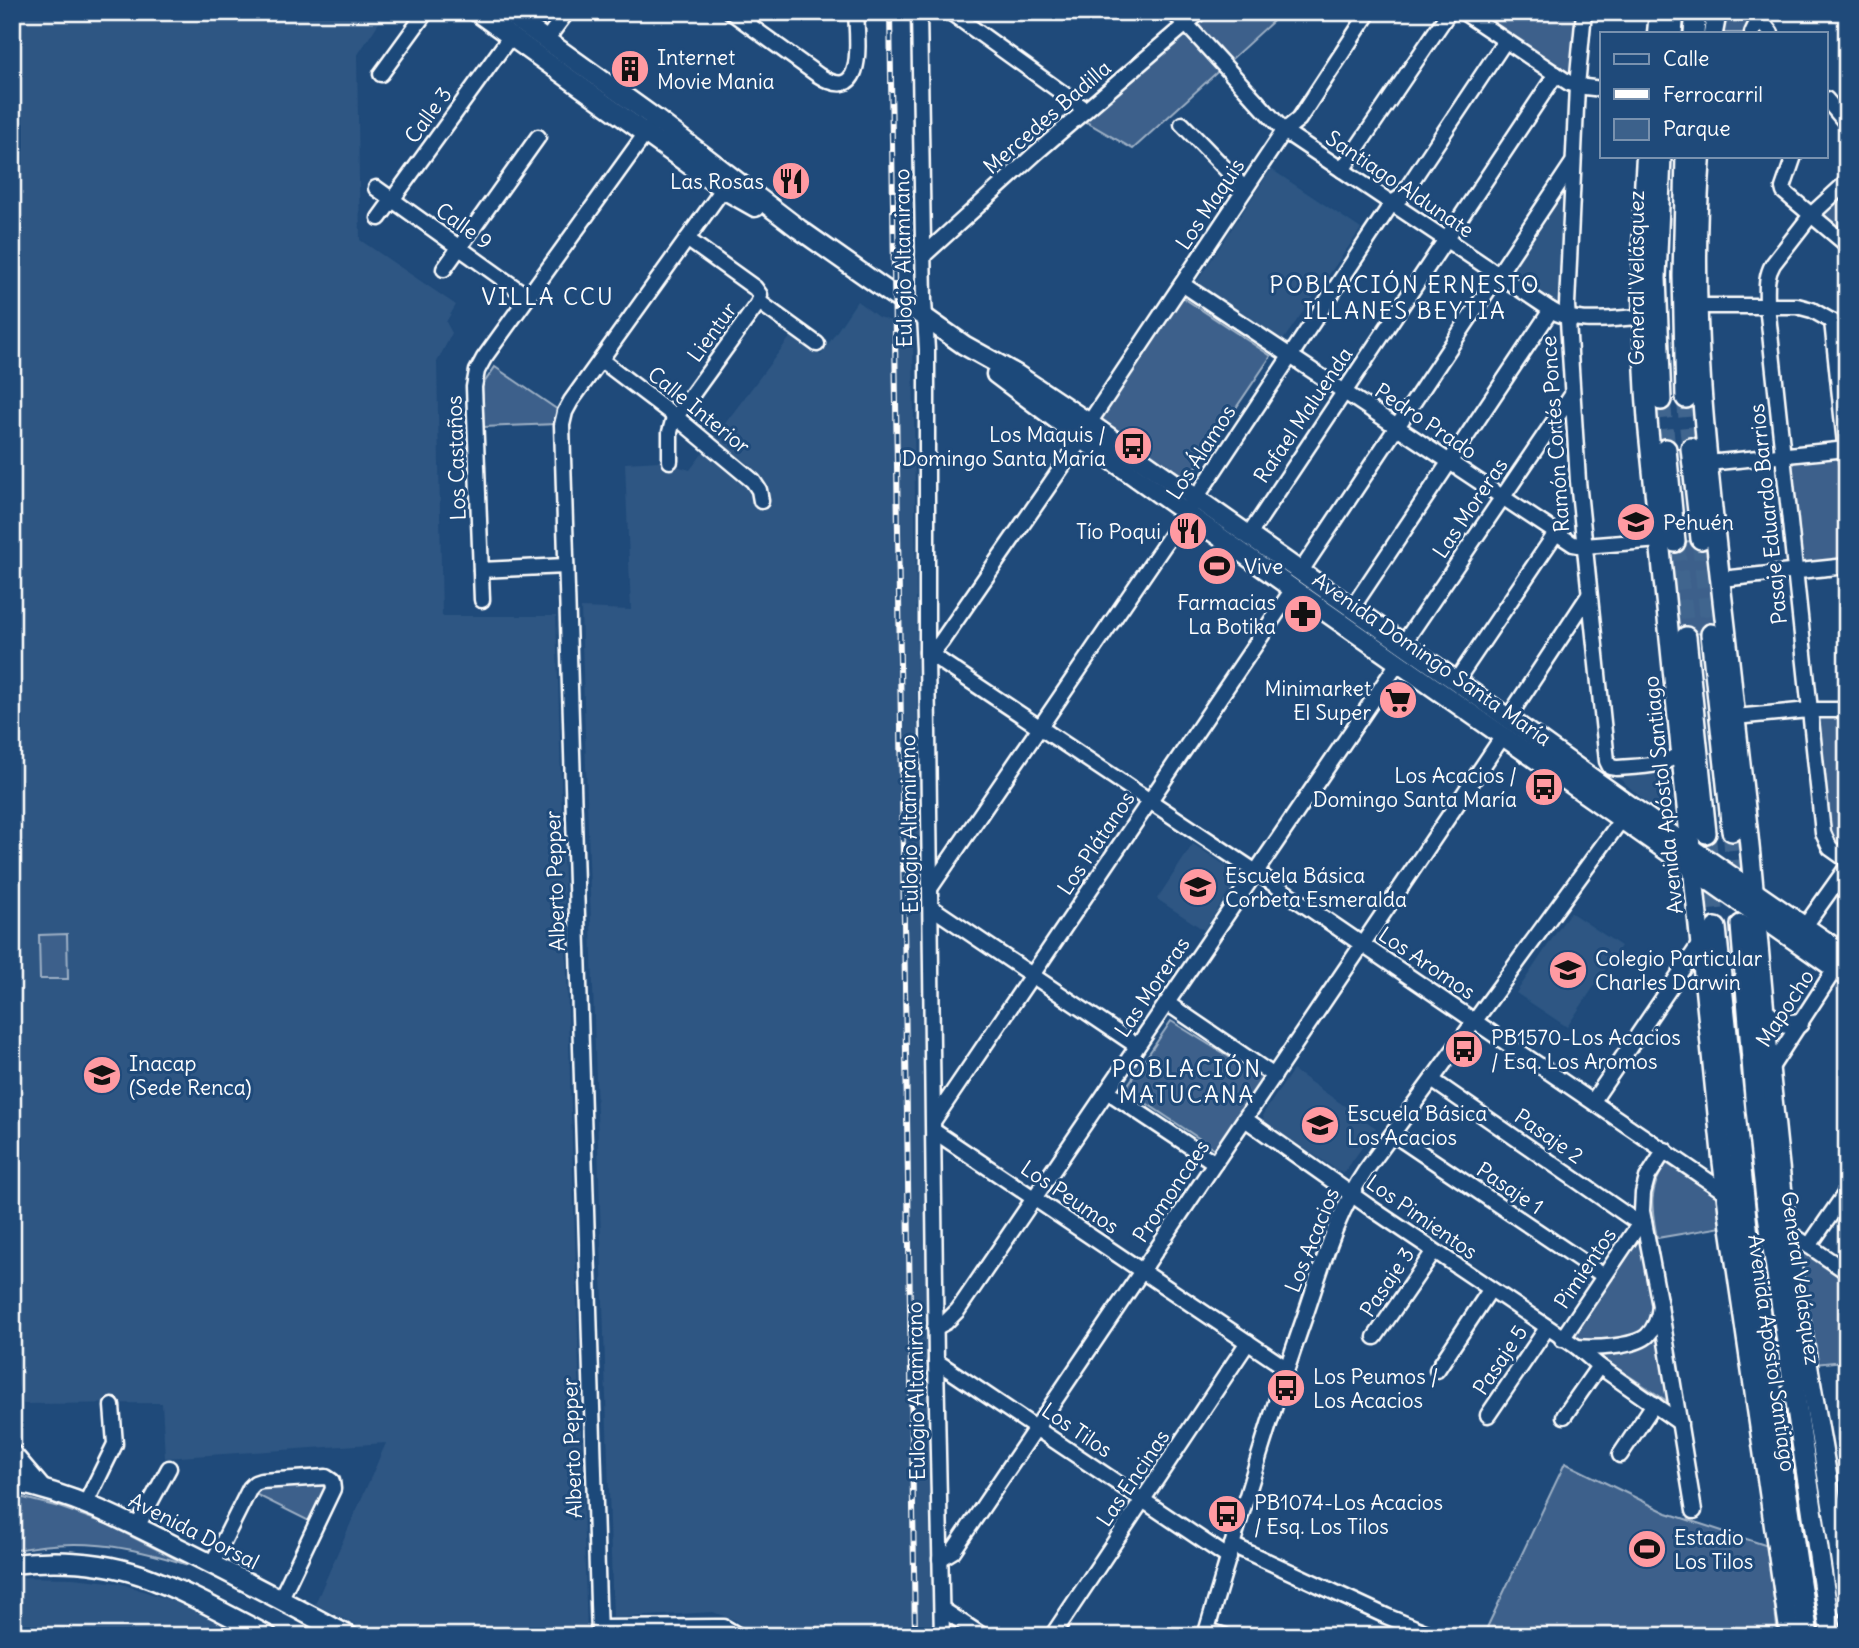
<svg xmlns="http://www.w3.org/2000/svg" width="1859" height="1648" viewBox="0 0 1859 1648" font-family="Delius,sans-serif">
	<style>
		.built { fill: #2e5683 }
		.green { fill: #3c618b; stroke: #9eb0c5; stroke-width: 2 }
		.lines { fill: none; stroke-linecap: round; stroke-linejoin: round }
		.highway-tunnel { stroke: #41658e; stroke-width: 19; stroke-dasharray: 19 10; stroke-linecap: butt }
		.minor-casing { stroke: #fff; stroke-width: 19 }
		.major-casing { stroke: #fff; stroke-width: 23 }
		.highway-casing { stroke: #fff; stroke-width: 24 }
		.minor { stroke: #1f4a7a; stroke-width: 14 }
		.major { stroke: #1f4a7a; stroke-width: 18 }
		.highway { stroke: #1f4a7a; stroke-width: 19 }
		.rail-casing { stroke: #fff; stroke-width: 6 }
		.rail { stroke: #1f4a7a; stroke-width: 3.5; stroke-dasharray: 10; stroke-linecap: butt }
		.labels { text-anchor: middle; dominant-baseline: central; stroke-width: 6; stroke-linejoin: round; paint-order: stroke }
		.poi-label { font-size: 21px; fill: #fff; stroke: #1f4a7a; text-anchor: start }
		.street-label { font-size: 21px; fill: #fff; stroke: #1f4a7a }
		.neighbourhood-label { font-size: 23px; letter-spacing: 2px; fill: #fff; stroke: #1f4a7a }
	</style>
	<rect width="100%" height="100%" fill="#1f4a7a"/>
	<filter id="ink" filterUnits="userSpaceOnUse"><feTurbulence type="fractalNoise" baseFrequency=".0143" numOctaves="2"/><feDisplacementMap in="SourceGraphic" scale="14" xChannelSelector="R" yChannelSelector="G"/><feConvolveMatrix kernelMatrix="1 2 1 2 8 2 1 2 1" color-interpolation-filters="sRGB"/></filter>
	<g filter="url(#ink)">
		<g class="built">
			<path d="M 12,12 L 386,12 L 357,56 L 360,240 L 456,305 L 446,322 L 452,333 L 437,362 L 442,616 L 556,616 L 587,1636 L 377,1636 L 315,1604 L 386,1443 L 165,1458 L 162,1403 L 23,1404 L 12,1363 Z"/>
			<path d="M 1271,169 L 1361,229 L 1281,343 L 1194,286 Z"/>
			<path d="M 1566,186 L 1561,294 L 1558,307 L 1507,275 Z"/>
			<path d="M 857,301 L 878,317 L 895,322 L 913,337 L 918,762 L 934,1636 L 748,1636 L 737,1621 L 713,1612 L 613,1618 L 581,608 L 631,610 L 625,463 L 660,461 L 690,470 L 791,336 L 821,355 Z"/>
			<path d="M 1676,767 L 1679,801 L 1669,812 L 1660,814 L 1613,773 Z"/>
			<path d="M 1193,844 L 1240,875 L 1204,930 L 1157,899 Z"/>
			<path d="M 1570,912 L 1621,946 L 1567,1027 L 1516,993 Z"/>
			<path d="M 1293,1070 L 1376,1128 L 1343,1174 L 1264,1122 L 1263,1114 Z"/>
			<path d="M 12,1577 L 73,1578 L 119,1583 L 176,1602 L 245,1636 L 12,1636 Z"/>
		</g>
		<g class="green">
			<path d="M 1210,12 L 1283,12 L 1133,149 L 1085,121 Z"/>
			<path d="M 1474,12 L 1577,12 L 1572,74 L 1566,74 Z"/>
			<path d="M 1723,12 L 1753,12 L 1745,33 L 1718,33 Z"/>
			<path d="M 1847,189 L 1847,238 L 1820,215 Z"/>
			<path d="M 1182,297 L 1271,356 L 1188,479 L 1099,420 Z"/>
			<path d="M 495,367 L 558,410 L 556,424 L 484,427 L 482,386 Z"/>
			<path d="M 1841,456 L 1847,521 L 1847,562 L 1802,566 L 1790,460 Z"/>
			<path d="M 1708,539 L 1716,632 L 1674,635 L 1664,544 Z"/>
			<path d="M 1816,718 L 1847,718 L 1847,852 L 1835,842 L 1831,830 Z"/>
			<path d="M 67,934 L 68,979 L 40,979 L 39,935 Z"/>
			<path d="M 1171,1021 L 1263,1078 L 1215,1149 L 1125,1089 Z"/>
			<path d="M 1666,1163 L 1718,1197 L 1722,1227 L 1657,1238 C 1651,1206 1648,1191 1666,1163 Z"/>
			<path d="M 1640,1234 L 1670,1403 L 1573,1339 Z"/>
			<path d="M 1798,1246 L 1847,1279 L 1847,1343 L 1841,1351 L 1843,1361 L 1815,1364 Z"/>
			<path d="M 1565,1463 L 1667,1513 L 1768,1546 L 1778,1636 L 1483,1636 Z"/>
			<path d="M 320,1485 L 325,1486 L 326,1489 L 311,1522 L 255,1494 L 260,1487 Z"/>
			<path d="M 12,1495 L 59,1507 L 107,1524 L 188,1565 C 127,1545 75,1537 12,1551 Z"/>
		</g>
		<g class="lines">
			<g class="highway-tunnel">
				<path d="M 1686,398 L 1691,448"/>
				<path d="M 1661,400 L 1666,449"/>
				<path d="M 1701,539 L 1711,634"/>
				<path d="M 1675,542 L 1686,637"/>
				<path d="M 1732,831 L 1741,925"/>
				<path d="M 1706,833 L 1716,928"/>
			</g>
			<g class="minor-casing">
				<g id="minor">
					<path d="M 731,12 L 818,75 C 867,107 857,39 856,12"/>
					<path d="M 919,12 L 924,300 L 927,350 L 927,652 L 936,1361 L 942,1636"/>
					<path d="M 950,12 L 1086,110"/>
					<path d="M 1172,12 L 1186,24 L 1284,131 L 1551,310 C 1576,326 1613,318 1641,317"/>
					<path d="M 1463,12 L 1569,83 L 1577,86 L 1602,89"/>
					<path d="M 1584,12 L 1577,86 L 1567,305 L 1578,481 L 1607,761 L 1610,767 L 1616,768 C 1638,766 1665,768 1682,751"/>
					<path d="M 1759,18 L 1771,33"/>
					<path d="M 1752,33 L 1762,12"/>
					<path d="M 546,40 L 567,12"/>
					<path d="M 381,74 L 426,12"/>
					<path d="M 1826,99 L 1847,124"/>
					<path d="M 1182,124 L 1245,189"/>
					<path d="M 1794,156 L 1783,188 L 1784,192 L 1847,245"/>
					<path d="M 1342,170 L 1449,12"/>
					<path d="M 1847,182 L 1811,215 L 1773,264 C 1765,277 1767,291 1767,305 L 1823,833 L 1830,848 L 1847,860"/>
					<path d="M 376,188 L 528,297"/>
					<path d="M 379,218 L 510,37"/>
					<path d="M 687,239 L 755,288 L 760,295 L 759,302 L 817,344"/>
					<path d="M 923,256 L 1037,152 L 1200,12"/>
					<path d="M 444,269 L 538,137"/>
					<path d="M 1182,284 L 1573,544 L 1584,546 L 1660,540"/>
					<path d="M 1697,306 L 1797,306 L 1812,310 L 1847,330"/>
					<path d="M 1832,321 L 1847,463"/>
					<path d="M 601,360 L 676,417 L 753,481 L 759,490 L 761,501"/>
					<path d="M 1089,423 L 1284,131 L 1299,119 L 1369,12"/>
					<path d="M 1082,438 L 941,642 L 936,648 L 927,652 L 1256,872 L 1726,1193"/>
					<path d="M 670,461 L 670,432 L 673,421 L 759,302"/>
					<path d="M 1708,463 L 1847,449"/>
					<path d="M 1249,535 L 1556,74"/>
					<path d="M 481,570 L 566,566"/>
					<path d="M 1301,571 L 1572,164"/>
					<path d="M 1721,579 L 1847,566"/>
					<path d="M 482,600 L 474,387 L 477,371 L 484,358 L 651,126"/>
					<path d="M 1352,608 L 1551,310"/>
					<path d="M 1403,644 L 1572,395"/>
					<path d="M 1456,681 L 1556,533"/>
					<path d="M 1735,717 L 1809,710 L 1847,710"/>
					<path d="M 1508,718 L 1589,595"/>
					<path d="M 931,887 L 1186,513 L 1392,203 L 1401,197 L 1505,41"/>
					<path d="M 931,907 L 1137,1046"/>
					<path d="M 1805,926 L 1847,867"/>
					<path d="M 1167,1003 L 1274,1076"/>
					<path d="M 1770,1069 L 1835,969"/>
					<path d="M 1432,1080 L 1631,1218 L 1644,1222"/>
					<path d="M 1107,1091 L 1215,1163"/>
					<path d="M 1593,1101 L 1701,942"/>
					<path d="M 1245,1119 L 1368,1206 L 1577,1347 C 1594,1349 1633,1347 1647,1336 C 1655,1328 1659,1317 1660,1306"/>
					<path d="M 934,1120 L 1293,589"/>
					<path d="M 934,1131 L 1286,1368"/>
					<path d="M 1393,1134 L 1604,1276"/>
					<path d="M 1665,1150 L 1647,1178 L 1643,1193 L 1642,1211 L 1660,1306 L 1694,1511"/>
					<path d="M 1787,1231 L 1847,1272"/>
					<path d="M 1809,1246 L 1847,1191"/>
					<path d="M 935,1328 L 946,1322 L 958,1310 L 1398,663"/>
					<path d="M 1375,1337 L 1434,1251"/>
					<path d="M 1562,1339 L 1636,1229 L 1644,1222"/>
					<path d="M 1577,1347 L 1599,1366 L 1680,1423"/>
					<path d="M 936,1361 L 1229,1558"/>
					<path d="M 1437,1370 L 1490,1290"/>
					<path d="M 1488,1415 L 1547,1328"/>
					<path d="M 1564,1416 L 1599,1366"/>
					<path d="M 1620,1455 L 1654,1404"/>
					<path d="M 86,1503 L 115,1444 L 112,1406"/>
					<path d="M 137,1527 L 169,1468"/>
					<path d="M 1232,1545 L 1386,1616 L 1435,1636"/>
					<path d="M 940,1559 L 953,1551 L 1503,736"/>
					<path d="M 212,1564 L 250,1488 L 255,1483 L 261,1481 L 326,1477 L 332,1481 L 333,1489 L 280,1600"/>
					<path d="M 942,1609 L 983,1636"/>
					<path d="M 599,1628 L 715,1627 L 724,1627 L 739,1636"/>
					<path d="M 1207,1630 L 1225,1636"/>
					<path d="M 599,1636 L 562,425 L 565,412 L 571,401 L 728,182"/>
					<path d="M 1052,1636 L 1248,1342"/>
					<path d="M 1205,1636 C 1237,1529 1268,1421 1305,1316 C 1322,1266 1336,1214 1366,1170 L 1627,812"/>
				</g>
			</g>
			<g class="major-casing">
				<g id="major">
					<path d="M 477,12 L 723,189 L 755,207"/>
					<path d="M 507,12 L 656,119 L 799,229 L 964,345 L 1016,374 L 1089,423 L 1456,681 L 1656,824 L 1847,956"/>
					<path d="M 1657,33 L 1659,12"/>
					<path d="M 1713,33 L 1717,12"/>
					<path d="M 1646,156 C 1640,246 1641,336 1648,426 L 1722,1158 L 1730,1224 L 1790,1636"/>
					<path d="M 1701,156 C 1687,330 1712,503 1731,675 C 1738,748 1748,821 1754,894 C 1764,1007 1773,1119 1787,1231 C 1803,1357 1832,1481 1847,1608"/>
					<path d="M 996,374 L 1092,446 L 1293,589 L 1847,977"/>
					<path d="M 1764,1011 C 1774,1022 1784,1026 1799,1023"/>
					<path d="M 12,1454 L 41,1488"/>
					<path d="M 12,1482 C 71,1493 124,1520 177,1547 C 235,1575 292,1606 349,1636"/>
					<path d="M 12,1564 C 55,1559 100,1561 141,1575 C 185,1591 226,1614 268,1636"/>
				</g>
			</g>
			<g class="highway-casing">
				<g id="highway">
					<path d="M 1672,33 L 1674,12"/>
					<path d="M 1694,33 L 1696,12"/>
					<path d="M 1661,156 L 1656,278 L 1661,400"/>
					<path d="M 1686,156 L 1683,276 L 1686,398"/>
					<path d="M 1691,448 L 1701,539"/>
					<path d="M 1666,449 L 1675,542"/>
					<path d="M 1711,634 L 1732,831"/>
					<path d="M 1686,637 L 1706,833"/>
					<path d="M 1741,925 L 1756,1109 L 1767,1208 L 1831,1636"/>
					<path d="M 1716,928 L 1747,1227 L 1808,1636"/>
					<path d="M 1756,1399 L 1768,1446"/>
				</g>
			</g>
			<use href="#minor" class="minor"/>
			<use href="#major" class="major"/>
			<use href="#highway" class="highway"/>
			<g class="rail-casing">
				<path id="rail" d="M 890,12 L 915,1636"/>
			</g>
			<use href="#rail" class="rail"/>
		</g>
	</g>
	<defs>
		<g id="building-disc" transform="scale(2.0125)"><circle r="9.5" fill="#ff9aa2" stroke="#1f4a7a"/><path d="M-4-6H4V6H1V3H-1V6H-4ZM-2.5-4.3h1.7v1.8h-1.7ZM.8-4.3h1.7v1.8H.8ZM-2.5-1h1.7V.8h-1.7ZM.8-1h1.7V.8H.8Z" fill="#111"/></g>
		<g id="restaurant-disc" transform="scale(2.0125)"><circle r="9.5" fill="#ff9aa2" stroke="#1f4a7a"/><path d="M-5-6h1v4h1v-4h1v4h1v-4h1v5L-1.5 .5V6h-2V.5L-5-1ZM5-6V6H3V1.5H1.5Q1.5-4 5-6Z" fill="#111"/></g>
		<g id="bus-disc" transform="scale(2.0125)"><circle r="9.5" fill="#ff9aa2" stroke="#1f4a7a"/><path d="M-5-6H5V4H4V6H2V4H-2V6H-4V4H-5ZM-3.5-4V0h7V-4ZM-3.5 1.2v1.5H-2V1.2ZM2 1.2v1.5H3.5V1.2Z" fill="#111"/></g>
		<g id="school-disc" transform="scale(2.0125)"><circle r="9.5" fill="#ff9aa2" stroke="#1f4a7a"/><path d="M0-5L7-2L0 1L-7-2ZM-4 1L0 2.5L4 1V4Q0 6-4 4Z" fill="#111"/></g>
		<g id="stadium-disc" transform="scale(2.0125)"><circle r="9.5" fill="#ff9aa2" stroke="#1f4a7a"/><path d="M0-5a6.5 5 0 1 0 0 10a6.5 5 0 1 0 0-10ZM-3.5-1.8h7v3.6h-7Z" fill="#111"/></g>
		<g id="pharmacy-disc" transform="scale(2.0125)"><circle r="9.5" fill="#ff9aa2" stroke="#1f4a7a"/><path d="M-2-6h4v4h4v4h-4v4h-4v-4h-4v-4h4Z" fill="#111"/></g>
		<g id="supermarket-disc" transform="scale(2.0125)"><circle r="9.5" fill="#ff9aa2" stroke="#1f4a7a"/><path d="M-6-5.5h2.5l.6 2H6L4.5 2H-2.5L-4.4-4H-6ZM-1.5 3.2a1.3 1.3 0 1 0 .1 0ZM3 3.2a1.3 1.3 0 1 0 .1 0Z" fill="#111"/></g>
		<g id="university-disc" transform="scale(2.0125)"><circle r="9.5" fill="#ff9aa2" stroke="#1f4a7a"/><path d="M0-5L7-2L0 1L-7-2ZM-4 1L0 2.5L4 1V4Q0 6-4 4Z" fill="#111"/></g>
	</defs>
	<g fill-rule="evenodd">
		<use href="#building-disc" x="630" y="69"/>
		<use href="#restaurant-disc" x="791" y="181"/>
		<use href="#bus-disc" x="1133" y="446"/>
		<use href="#school-disc" x="1636" y="522"/>
		<use href="#restaurant-disc" x="1188" y="531"/>
		<use href="#stadium-disc" x="1217" y="566"/>
		<use href="#pharmacy-disc" x="1303" y="614"/>
		<use href="#supermarket-disc" x="1398" y="700"/>
		<use href="#bus-disc" x="1544" y="787"/>
		<use href="#school-disc" x="1198" y="887"/>
		<use href="#school-disc" x="1568" y="970"/>
		<use href="#bus-disc" x="1464" y="1049"/>
		<use href="#university-disc" x="102" y="1075"/>
		<use href="#school-disc" x="1320" y="1125"/>
		<use href="#bus-disc" x="1286" y="1388"/>
		<use href="#bus-disc" x="1227" y="1514"/>
		<use href="#stadium-disc" x="1647" y="1549"/>
	</g>
	<g class="labels">
		<g class="poi-label">
			<text x="657" y="57">Internet<tspan x="657" dy="24">Movie Mania</tspan></text>
			<text x="764" y="181" text-anchor="end">Las Rosas</text>
			<text x="1106" y="434" text-anchor="end">Los Maquis /<tspan x="1106" dy="24">Domingo Santa María</tspan></text>
			<text x="1663" y="522">Pehuén</text>
			<text x="1161" y="531" text-anchor="end">Tío Poqui</text>
			<text x="1244" y="566">Vive</text>
			<text x="1276" y="602" text-anchor="end">Farmacias<tspan x="1276" dy="24">La Botika</tspan></text>
			<text x="1371" y="688" text-anchor="end">Minimarket<tspan x="1371" dy="24">El Super</tspan></text>
			<text x="1517" y="775" text-anchor="end">Los Acacios /<tspan x="1517" dy="24">Domingo Santa María</tspan></text>
			<text x="1225" y="875">Escuela Básica<tspan x="1225" dy="24">Corbeta Esmeralda</tspan></text>
			<text x="1595" y="958">Colegio Particular<tspan x="1595" dy="24">Charles Darwin</tspan></text>
			<text x="1491" y="1037">PB1570-Los Acacios<tspan x="1491" dy="24">/ Esq. Los Aromos</tspan></text>
			<text x="129" y="1063">Inacap<tspan x="129" dy="24">(Sede Renca)</tspan></text>
			<text x="1347" y="1113">Escuela Básica<tspan x="1347" dy="24">Los Acacios</tspan></text>
			<text x="1313" y="1376">Los Peumos /<tspan x="1313" dy="24">Los Acacios</tspan></text>
			<text x="1254" y="1502">PB1074-Los Acacios<tspan x="1254" dy="24">/ Esq. Los Tilos</tspan></text>
			<text x="1674" y="1537">Estadio<tspan x="1674" dy="24">Los Tilos</tspan></text>
		</g>
		<g class="street-label">
			<text transform="translate(428 115) rotate(-54)">Calle 3</text>
			<text transform="translate(1047 117) rotate(-41)">Mercedes Badilla</text>
			<text transform="translate(1400 184) rotate(34)">Santiago Aldunate</text>
			<text transform="translate(1210 204) rotate(-56)">Los Maquis</text>
			<text transform="translate(464 226) rotate(36)">Calle 9</text>
			<text transform="translate(903 258) rotate(-91)">Eulogio Altamirano</text>
			<text transform="translate(1636 278) rotate(-90)">General Velásquez</text>
			<text transform="translate(712 332) rotate(-54)">Lientur</text>
			<text transform="translate(699 410) rotate(39)">Calle Interior</text>
			<text transform="translate(1303 415) rotate(-56)">Rafael Maluenda</text>
			<text transform="translate(1426 421) rotate(34)">Pedro Prado</text>
			<text transform="translate(1555 434) rotate(-94)">Ramón Cortés Ponce</text>
			<text transform="translate(1201 452) rotate(-57)">Los Álamos</text>
			<text transform="translate(456 458) rotate(-92)">Los Castaños</text>
			<text transform="translate(1470 508) rotate(-56)">Las Moreras</text>
			<text transform="translate(1768 514) rotate(-96)">Pasaje Eduardo Barrios</text>
			<text transform="translate(1432 659) rotate(35)">Avenida Domingo Santa María</text>
			<text transform="translate(1663 795) rotate(-96)">Avenida Apóstol Santiago</text>
			<text transform="translate(909 824) rotate(-91)">Eulogio Altamirano</text>
			<text transform="translate(1096 843) rotate(-56)">Los Plátanos</text>
			<text transform="translate(555 881) rotate(-92)">Alberto Pepper</text>
			<text transform="translate(1427 963) rotate(34)">Los Aromos</text>
			<text transform="translate(1152 987) rotate(-56)">Las Moreras</text>
			<text transform="translate(1785 1008) rotate(-57)">Mapocho</text>
			<text transform="translate(1549 1136) rotate(35)">Pasaje 2</text>
			<text transform="translate(1510 1188) rotate(34)">Pasaje 1</text>
			<text transform="translate(1171 1191) rotate(-56)">Promoncaes</text>
			<text transform="translate(1070 1197) rotate(34)">Los Peumos</text>
			<text transform="translate(1422 1217) rotate(35)">Los Pimientos</text>
			<text transform="translate(1312 1240) rotate(-68)">Los Acacios</text>
			<text transform="translate(1585 1268) rotate(-56)">Pimientos</text>
			<text transform="translate(1801 1278) rotate(82)">General Velásquez</text>
			<text transform="translate(1387 1282) rotate(-56)">Pasaje 3</text>
			<text transform="translate(1772 1353) rotate(82)">Avenida Apóstol Santiago</text>
			<text transform="translate(1500 1360) rotate(-56)">Pasaje 5</text>
			<text transform="translate(916 1391) rotate(-91)">Eulogio Altamirano</text>
			<text transform="translate(1077 1430) rotate(34)">Los Tilos</text>
			<text transform="translate(572 1448) rotate(-92)">Alberto Pepper</text>
			<text transform="translate(1133 1478) rotate(-56)">Las Encinas</text>
			<text transform="translate(194 1531) rotate(27)">Avenida Dorsal</text>
		</g>
		<g class="neighbourhood-label">
			<text x="1405" y="284">POBLACIÓN ERNESTO<tspan x="1405" dy="26">ILLANES BEYTIA</tspan></text>
			<text x="548" y="296">VILLA CCU</text>
			<text x="1187" y="1068">POBLACIÓN<tspan x="1187" dy="26">MATUCANA</tspan></text>
		</g>
	</g>
	<rect width="1859" height="1648" fill="none" stroke="#1f4a7a" stroke-width="42"/>
	<rect x="21" y="21" width="1817" height="1606" fill="none" stroke="#fff" stroke-width="2.5" filter="url(#ink)"/>
	<rect x="1600" y="32" width="228" height="126" fill="#1f4a7a" stroke="#7992af" stroke-width="2"/>
	<rect x="1614" y="54" width="35" height="10" fill="#1f4a7a" stroke="#7992af" stroke-width="2"/>
	<text x="1663" y="66" font-size="21" fill="#ffffff">Calle</text>
	<rect x="1614" y="89" width="35" height="10" fill="#ffffff" stroke="#7992af" stroke-width="2"/>
	<text x="1663" y="102" font-size="21" fill="#ffffff">Ferrocarril</text>
	<rect x="1614" y="119" width="35" height="21" fill="#3c618b" stroke="#7992af" stroke-width="2"/>
	<text x="1663" y="136" font-size="21" fill="#ffffff">Parque</text>
</svg>
